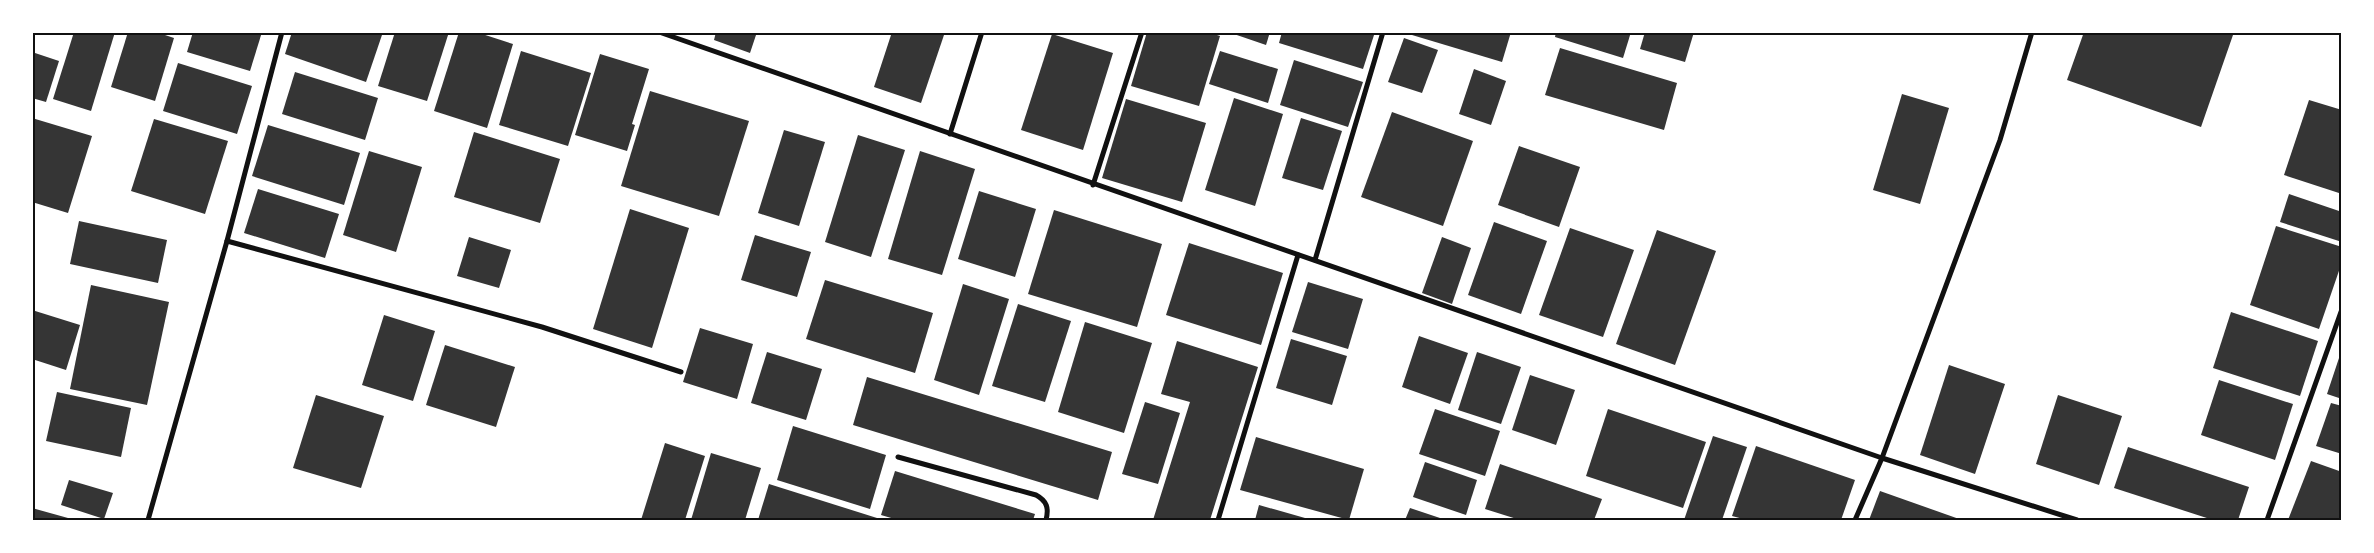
<svg xmlns="http://www.w3.org/2000/svg" width="2374" height="553" viewBox="0 0 2374 553" font-family="'Source Serif 4',serif">
	<style>
		.building { fill: #353535 }
		.lines { fill: none; stroke-linecap: round; stroke-linejoin: round }
		.minor { stroke: #111; stroke-width: 5 }
		.neatline { fill: none; stroke: #111; stroke-width: 2 }
	</style>
	<rect width="100%" height="100%" fill="#fff"/>
	<g class="building">
		<path d="M 74,32 L 115,32 L 91,111 L 53,99 Z"/>
		<path d="M 128,32 L 156,32 L 174,38 L 155,101 L 111,87 Z"/>
		<path d="M 193,32 L 262,32 L 250,71 L 187,52 Z"/>
		<path d="M 292,32 L 383,32 L 366,82 L 285,54 Z"/>
		<path d="M 395,32 L 449,32 L 427,101 L 378,86 Z"/>
		<path d="M 459,32 L 476,32 L 513,44 L 487,128 L 434,111 Z"/>
		<path d="M 716,32 L 757,32 L 750,53 L 714,40 Z"/>
		<path d="M 892,32 L 945,32 L 921,103 L 874,87 Z"/>
		<path d="M 1147,32 L 1208,32 L 1220,36 L 1199,106 L 1131,86 Z"/>
		<path d="M 1228,32 L 1270,32 L 1266,45 Z"/>
		<path d="M 1282,32 L 1375,32 L 1363,69 L 1279,43 Z"/>
		<path d="M 1402,32 L 1511,32 L 1502,62 Z"/>
		<path d="M 1556,32 L 1631,32 L 1623,58 L 1555,37 Z"/>
		<path d="M 1645,32 L 1694,32 L 1685,62 L 1640,49 Z"/>
		<path d="M 2084,32 L 2226,32 L 2233,35 L 2201,127 L 2067,80 Z"/>
		<path d="M 1052,34 L 1113,53 L 1083,150 L 1021,130 Z"/>
		<path d="M 1404,38 L 1438,50 L 1422,93 L 1388,82 Z"/>
		<path d="M 1560,48 L 1677,83 L 1664,130 L 1545,95 Z"/>
		<path d="M 521,51 L 591,73 L 568,146 L 499,125 Z"/>
		<path d="M 1220,51 L 1278,69 L 1268,103 L 1209,84 Z"/>
		<path d="M 32,52 L 59,61 L 46,102 L 32,98 Z"/>
		<path d="M 600,54 L 649,69 L 632,124 L 635,125 L 627,151 L 575,135 Z"/>
		<path d="M 1294,60 L 1363,82 L 1348,127 L 1280,105 Z"/>
		<path d="M 178,63 L 252,86 L 237,134 L 163,111 Z"/>
		<path d="M 1474,69 L 1506,81 L 1491,125 L 1459,114 Z"/>
		<path d="M 295,72 L 378,98 L 365,140 L 282,114 Z"/>
		<path d="M 650,91 L 749,121 L 719,216 L 621,186 Z"/>
		<path d="M 1902,94 L 1949,108 L 1920,204 L 1873,190 Z"/>
		<path d="M 1234,98 L 1283,114 L 1255,206 L 1205,190 Z"/>
		<path d="M 1126,99 L 1206,123 L 1182,202 L 1102,178 Z"/>
		<path d="M 2309,100 L 2342,110 L 2342,194 L 2284,175 Z"/>
		<path d="M 1392,112 L 1473,141 L 1443,226 L 1361,197 Z"/>
		<path d="M 32,118 L 92,136 L 68,213 L 32,202 Z"/>
		<path d="M 1301,118 L 1342,131 L 1323,190 L 1282,178 Z"/>
		<path d="M 154,119 L 228,141 L 205,214 L 131,191 Z"/>
		<path d="M 268,125 L 360,153 L 344,205 L 252,176 Z"/>
		<path d="M 784,130 L 825,142 L 799,226 L 758,213 Z"/>
		<path d="M 474,132 L 560,159 L 540,223 L 454,197 Z"/>
		<path d="M 858,135 L 905,150 L 871,257 L 825,242 Z"/>
		<path d="M 1519,146 L 1580,167 L 1559,227 L 1498,205 Z"/>
		<path d="M 369,151 L 422,167 L 396,252 L 343,235 Z"/>
		<path d="M 920,151 L 975,169 L 942,275 L 888,259 Z"/>
		<path d="M 258,189 L 339,214 L 325,258 L 244,233 Z"/>
		<path d="M 979,191 L 1036,209 L 1015,277 L 958,259 Z"/>
		<path d="M 2289,194 L 2342,212 L 2342,242 L 2280,222 Z"/>
		<path d="M 630,209 L 689,228 L 652,348 L 593,329 Z"/>
		<path d="M 1054,210 L 1162,244 L 1137,327 L 1028,294 Z"/>
		<path d="M 79,221 L 167,240 L 158,283 L 70,264 Z"/>
		<path d="M 1494,222 L 1547,241 L 1521,314 L 1468,295 Z"/>
		<path d="M 2276,226 L 2342,247 L 2342,262 L 2319,329 L 2250,305 Z"/>
		<path d="M 1570,228 L 1634,250 L 1603,337 L 1539,315 Z"/>
		<path d="M 1657,230 L 1716,251 L 1675,365 L 1616,344 Z"/>
		<path d="M 755,235 L 811,252 L 797,297 L 741,280 Z"/>
		<path d="M 469,237 L 511,250 L 499,288 L 457,276 Z"/>
		<path d="M 1442,237 L 1471,248 L 1452,304 L 1422,293 Z"/>
		<path d="M 1189,243 L 1283,273 L 1261,345 L 1166,315 Z"/>
		<path d="M 825,280 L 933,313 L 915,373 L 806,339 Z"/>
		<path d="M 1308,282 L 1363,299 L 1348,349 L 1292,332 Z"/>
		<path d="M 963,284 L 1009,299 L 979,395 L 934,380 Z"/>
		<path d="M 91,285 L 169,302 L 147,405 L 70,389 Z"/>
		<path d="M 1018,304 L 1071,321 L 1045,402 L 992,386 Z"/>
		<path d="M 32,310 L 80,325 L 66,370 L 32,359 Z"/>
		<path d="M 2231,312 L 2318,341 L 2300,396 L 2213,368 Z"/>
		<path d="M 384,315 L 435,331 L 413,401 L 362,385 Z"/>
		<path d="M 1085,322 L 1152,343 L 1124,433 L 1058,412 Z"/>
		<path d="M 700,328 L 753,344 L 737,399 L 683,382 Z"/>
		<path d="M 1419,336 L 1468,353 L 1450,404 L 1402,387 Z"/>
		<path d="M 1291,339 L 1347,356 L 1332,405 L 1276,388 Z"/>
		<path d="M 1177,341 L 1258,367 L 1210,520 L 1153,520 L 1190,402 L 1161,394 Z"/>
		<path d="M 445,345 L 515,367 L 496,427 L 426,405 Z"/>
		<path d="M 767,352 L 822,369 L 806,420 L 751,403 Z"/>
		<path d="M 1477,352 L 1521,367 L 1501,424 L 1458,410 Z"/>
		<path d="M 2341,352 L 2342,352 L 2342,399 L 2327,394 Z"/>
		<path d="M 1949,365 L 2005,384 L 1975,474 L 1920,455 Z"/>
		<path d="M 1530,375 L 1575,390 L 1556,445 L 1512,430 Z"/>
		<path d="M 867,377 L 1112,452 L 1098,500 L 853,425 Z"/>
		<path d="M 2219,380 L 2293,404 L 2275,460 L 2201,435 Z"/>
		<path d="M 57,392 L 131,408 L 121,457 L 46,441 Z"/>
		<path d="M 316,395 L 384,416 L 361,488 L 293,468 Z"/>
		<path d="M 2058,395 L 2122,416 L 2099,485 L 2036,464 Z"/>
		<path d="M 1145,402 L 1180,413 L 1158,484 L 1122,474 Z"/>
		<path d="M 2331,403 L 2342,406 L 2342,454 L 2316,446 Z"/>
		<path d="M 1435,409 L 1500,431 L 1485,476 L 1419,454 Z"/>
		<path d="M 1608,409 L 1706,442 L 1683,508 L 1586,476 Z"/>
		<path d="M 793,426 L 886,455 L 870,509 L 777,480 Z"/>
		<path d="M 1713,436 L 1747,447 L 1722,520 L 1684,520 Z"/>
		<path d="M 1256,437 L 1364,469 L 1349,520 L 1240,490 Z"/>
		<path d="M 665,443 L 705,456 L 685,520 L 641,520 Z"/>
		<path d="M 1756,446 L 1855,480 L 1841,520 L 1747,520 L 1732,516 Z"/>
		<path d="M 2128,447 L 2249,487 L 2238,520 L 2213,520 L 2114,488 Z"/>
		<path d="M 711,453 L 761,468 L 745,520 L 691,520 Z"/>
		<path d="M 2311,461 L 2342,472 L 2342,520 L 2288,520 Z"/>
		<path d="M 1425,462 L 1477,480 L 1466,515 L 1413,497 Z"/>
		<path d="M 1500,464 L 1602,499 L 1594,520 L 1520,520 L 1485,509 Z"/>
		<path d="M 895,471 L 1035,514 L 1033,520 L 898,520 L 881,515 Z"/>
		<path d="M 69,480 L 113,493 L 104,519 L 61,505 Z"/>
		<path d="M 769,484 L 877,518 L 876,520 L 758,520 Z"/>
		<path d="M 1880,491 L 1962,520 L 1869,520 Z"/>
		<path d="M 1259,505 L 1312,520 L 1255,520 Z"/>
		<path d="M 32,508 L 68,518 L 67,520 L 32,520 Z"/>
		<path d="M 1410,508 L 1446,520 L 1405,520 Z"/>
	</g>
	<g class="lines">
		<g class="minor">
			<path d="M 659,32 L 1882,458 L 2077,520"/>
			<path d="M 950,134 L 982,32"/>
			<path d="M 1093,185 L 1142,32"/>
			<path d="M 227,241 L 282,32"/>
			<path d="M 1315,260 L 1383,32"/>
			<path d="M 898,457 L 1036,495 C 1047,501 1049,508 1046,520"/>
			<path d="M 148,520 L 227,241 L 542,327 L 681,372"/>
			<path d="M 1218,520 L 1298,255"/>
			<path d="M 1855,520 L 1882,458 L 2000,140 L 2032,32"/>
			<path d="M 2267,520 L 2342,309"/>
		</g>
	</g>
	<rect width="2374" height="553" fill="none" stroke="#ffffff" stroke-width="68"/>
	<rect x="34" y="34" width="2306" height="485" class="neatline"/>
</svg>
